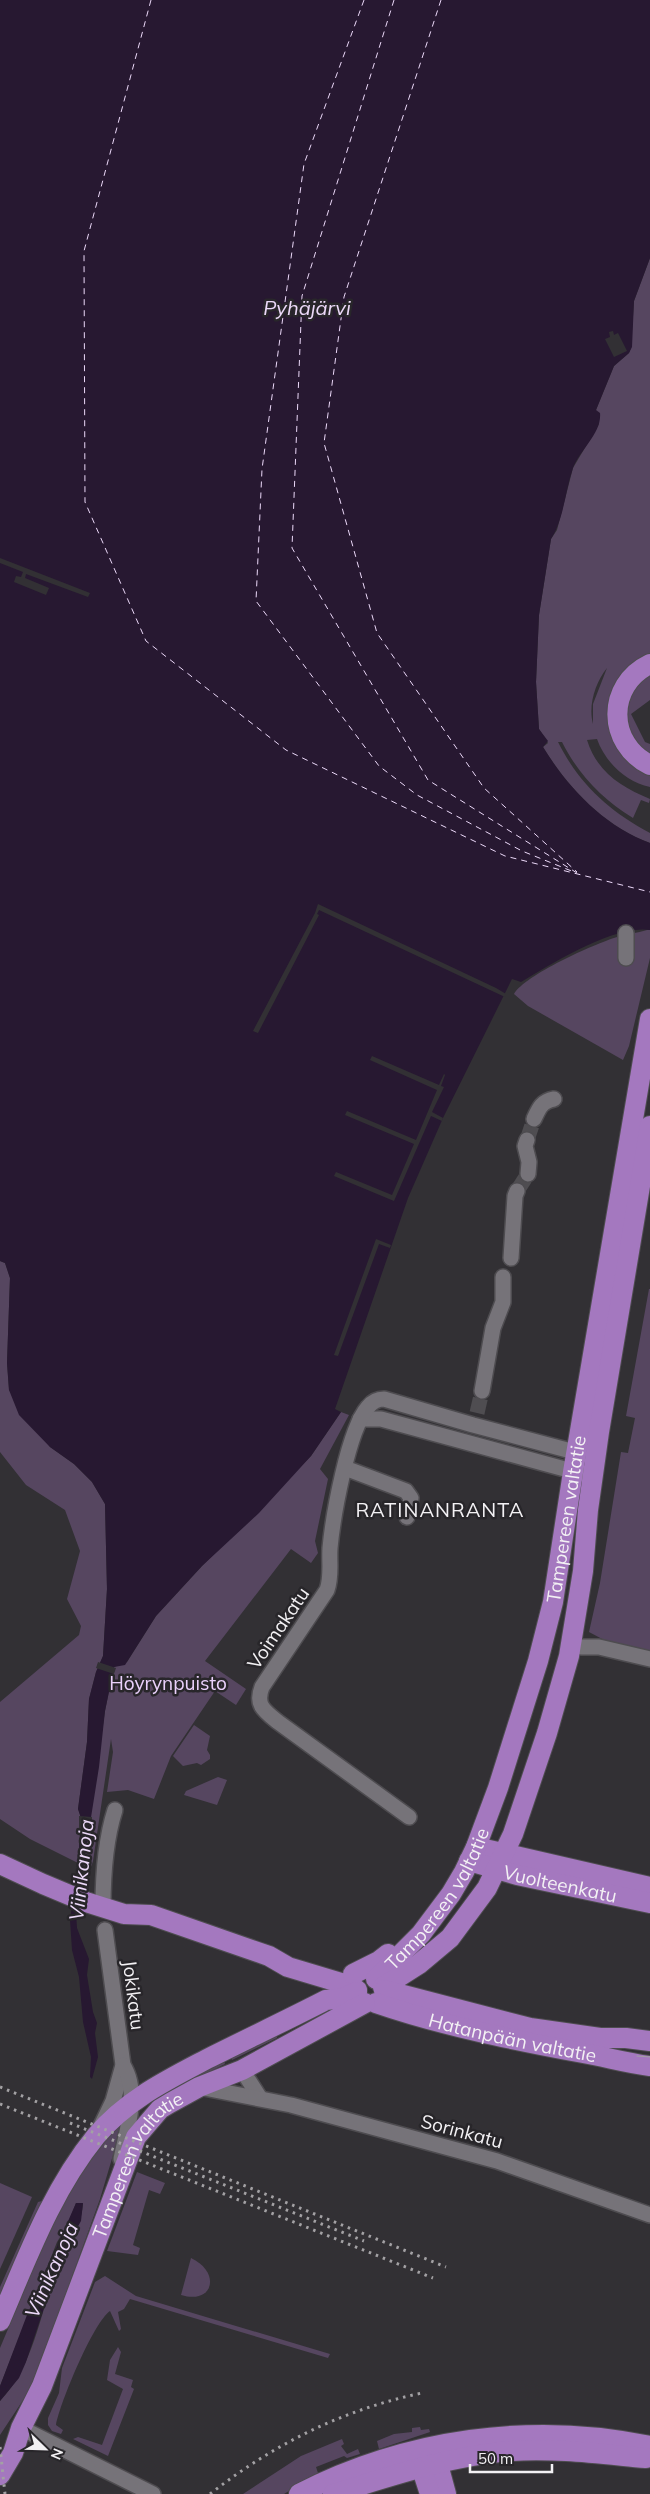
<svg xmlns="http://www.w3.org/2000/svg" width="650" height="2494" viewBox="0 0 650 2494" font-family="Mulish,sans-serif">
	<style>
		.green { fill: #564660; fill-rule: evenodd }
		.water { fill: #271831 }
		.pier { fill: #323034 }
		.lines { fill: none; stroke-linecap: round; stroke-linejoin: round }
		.ferry { stroke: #ecd9f9; stroke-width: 1; stroke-dasharray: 6 5; stroke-linecap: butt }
		.minor-tunnel { stroke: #4f4d51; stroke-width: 15; stroke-dasharray: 15 8; stroke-linecap: butt }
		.minor-casing { stroke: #4e4c50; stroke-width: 18 }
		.major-casing { stroke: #4e4c50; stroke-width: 22 }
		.minor { stroke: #767379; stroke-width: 15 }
		.major { stroke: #a478bf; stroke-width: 20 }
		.tram { stroke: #a3a1a4; stroke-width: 1 }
		.rail { stroke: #a3a1a4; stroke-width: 3; stroke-dasharray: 2.5 5; stroke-linecap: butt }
		.labels { text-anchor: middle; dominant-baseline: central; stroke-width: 5; stroke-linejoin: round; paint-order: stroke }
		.street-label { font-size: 19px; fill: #f3f1f4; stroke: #28262a }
		.park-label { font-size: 19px; fill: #ead1fc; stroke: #28262a }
		.water-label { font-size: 20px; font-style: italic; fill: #ecd9f9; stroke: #28262a }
		.neighbourhood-label { font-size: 20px; letter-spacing: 1px; fill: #f3f1f4; stroke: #28262a }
	</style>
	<rect width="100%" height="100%" fill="#323034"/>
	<g class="green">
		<path d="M 650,258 L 650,654 C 643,658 635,661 629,666 C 600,691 602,738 630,763 C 635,768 643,771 650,775 L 650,787 C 626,782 605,762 597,739 L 587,740 C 597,772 621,787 650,799 L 649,803 L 641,800 L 633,818 C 602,799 578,774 562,742 L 558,742 C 579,784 609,811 650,833 L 650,843 C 604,826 568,788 543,747 L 548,743 L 539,729 L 536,682 L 539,615 L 551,539 L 557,530 L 573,468 L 599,424 L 596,410 L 614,366 L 629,353 L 631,347 L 634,301 ZM 607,668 L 593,704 L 593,724 C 588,706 595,683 607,668 Z"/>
		<path d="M 650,669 L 650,700 L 631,714 L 645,742 L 650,744 L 650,759 L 638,753 L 621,717 L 639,675 Z"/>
		<path d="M 647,930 L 650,930 L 650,958 L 629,1046 L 623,1060 L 528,1006 L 514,994 C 525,975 594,944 617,937 C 627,934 637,933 647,930 Z"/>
		<path d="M 0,1261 L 5,1263 L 10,1278 L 7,1363 L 9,1390 L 50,1447 L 74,1464 L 92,1482 L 105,1504 L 107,1589 L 103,1656 L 96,1672 L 89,1699 L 87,1742 L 78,1809 L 81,1818 L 78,1863 L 30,1839 L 0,1819 L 0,1702 L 79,1635 L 81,1626 L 67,1599 L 80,1551 L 65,1510 L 26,1485 L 0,1452 Z"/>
		<path d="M 649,1289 L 650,1289 L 650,1656 L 621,1649 L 589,1632 L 600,1583 L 621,1452 L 628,1453 L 635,1418 L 626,1416 Z"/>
		<path d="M 341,1412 L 349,1415 L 320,1469 L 328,1479 L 315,1541 L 318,1553 L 311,1563 L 291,1549 L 205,1661 L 246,1689 L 236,1705 L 215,1691 L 171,1756 L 154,1799 L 128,1790 L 107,1792 L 113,1752 L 111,1739 L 93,1861 L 91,1867 L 83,1865 L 105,1711 L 114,1667 L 127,1662 L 156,1616 L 202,1566 L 311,1456 Z"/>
		<path d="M 194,1725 L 210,1736 L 207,1750 L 210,1755 L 210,1759 L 201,1765 L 197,1763 L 183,1766 L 173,1756 Z"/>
		<path d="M 218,1777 L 227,1780 L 217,1805 L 184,1795 L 186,1791 Z"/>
		<path d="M 277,2035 L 277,2038 L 232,2060 L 231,2058 Z"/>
		<path d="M 224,2061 L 225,2064 L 177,2088 L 153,2105 L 152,2098 Z"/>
		<path d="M 124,2118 L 100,2199 L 33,2385 L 0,2435 L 0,2401 C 36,2364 42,2303 61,2256 C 71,2233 80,2232 83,2204 L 76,2203 L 67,2226 L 57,2242 L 0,2386 L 0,2348 L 58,2210 L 92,2156 Z"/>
		<path d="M 137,2172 L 165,2183 L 160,2194 L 149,2190 L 133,2245 L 140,2248 L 138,2255 L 107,2251 Z"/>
		<path d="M 0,2183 L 32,2197 L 0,2269 Z"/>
		<path d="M 42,2201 L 43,2203 L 0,2306 L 0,2287 L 38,2202 Z"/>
		<path d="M 191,2258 C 221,2272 214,2305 181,2295 Z"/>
		<path d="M 105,2276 L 136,2296 L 330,2354 L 328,2358 L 130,2299 L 124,2309 L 118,2312 L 121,2329 L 119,2331 L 110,2311 C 93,2323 60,2403 56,2425 L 63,2430 L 61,2434 L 52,2431 L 48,2425 L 48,2418 L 59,2393 L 62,2368 L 95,2282 Z"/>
		<path d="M 118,2347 L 121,2352 L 115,2374 L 133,2380 L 131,2387 L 134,2389 L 108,2456 L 73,2439 L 78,2437 L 102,2445 L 123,2389 L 107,2380 L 110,2360 Z"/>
		<path d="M 420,2427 L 421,2430 L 429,2429 L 430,2432 L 379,2449 L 377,2441 L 394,2434 L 412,2432 L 412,2428 Z"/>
		<path d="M 342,2439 L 344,2444 L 341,2446 L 347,2454 L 358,2449 L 360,2454 L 347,2458 L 344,2456 L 316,2467 L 318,2473 L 284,2494 L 243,2494 L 301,2456 Z"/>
	</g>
	<g class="water">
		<path d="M 0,0 L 650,0 L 650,258 L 634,301 L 632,347 L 629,353 L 614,366 L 596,410 L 600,413 C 602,433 580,450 573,468 C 565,491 564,519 551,539 L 539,615 L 536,682 L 539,729 L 548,741 L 543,747 C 568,788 604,826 650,843 L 650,930 C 615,924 551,964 521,982 L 512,979 L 443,1118 L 408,1198 L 335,1409 L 341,1412 L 311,1456 L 259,1513 L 202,1566 L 156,1616 L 125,1665 L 114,1667 L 105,1711 L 99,1767 L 76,1912 L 77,1928 L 89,1959 L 87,1975 L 93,2012 L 97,2023 L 95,2033 L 98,2057 L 92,2079 L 90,2077 L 91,2057 L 83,2022 L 79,1977 L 72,1950 L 70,1920 L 78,1866 L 81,1818 L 78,1809 L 87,1742 L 89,1699 L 96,1672 L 103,1656 L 107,1589 L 105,1504 L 92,1482 L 74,1464 L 50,1447 L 19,1415 L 9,1390 L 7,1363 L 10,1278 L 5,1263 L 0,1261 Z"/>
		<path d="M 76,2203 L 83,2203 L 81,2221 L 61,2257 L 26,2362 L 19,2378 L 0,2401 L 0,2386 L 27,2315 Z"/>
	</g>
	<g class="pier">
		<path d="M 613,331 L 614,335 L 618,333 L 627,351 L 614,357 L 605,339 L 610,337 L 609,332 Z"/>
		<path d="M 0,558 L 90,593 L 88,597 L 26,574 L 25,578 L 49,588 L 46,595 L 14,582 L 16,576 L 21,577 L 23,572 L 0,563 Z"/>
		<path d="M 318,904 L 496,988 L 506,994 L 505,997 L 319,910 L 317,914 L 319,915 L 258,1033 L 253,1031 L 315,913 Z"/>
		<path d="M 372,1056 L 439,1085 L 444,1074 L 445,1075 L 441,1086 L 444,1087 L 432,1112 L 443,1118 L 442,1121 L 431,1116 L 394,1201 L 334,1176 L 336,1172 L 392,1195 L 414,1144 L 345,1115 L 347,1111 L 416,1140 L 437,1090 L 370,1060 Z"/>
		<path d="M 376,1239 L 391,1245 L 390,1248 L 379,1244 L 338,1356 L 334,1355 Z"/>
		<path d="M 98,1662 L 116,1668 L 114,1674 L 96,1668 Z"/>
		<path d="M 79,1816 L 92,1817 L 92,1825 L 84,1826 L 79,1833 Z"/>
		<path d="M 76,1866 L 85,1870 L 79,1905 L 70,1902 Z"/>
	</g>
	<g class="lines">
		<g class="ferry">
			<path d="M 151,0 L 84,251 L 85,502 L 146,641 L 286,750 L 505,856 L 650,892"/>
			<path d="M 364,0 L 304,164 L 262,469 L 256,601 L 379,766 L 417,795 L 522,851 L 574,872"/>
			<path d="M 394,0 L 302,296 L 292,548 L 428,780 L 577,873"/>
			<path d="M 441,0 L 344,297 L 324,443 L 377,633 L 484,788 L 577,872"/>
		</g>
		<g class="minor-tunnel">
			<path d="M 527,1140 L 534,1119"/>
			<path d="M 517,1191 L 528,1174"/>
			<path d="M 477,1413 L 482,1391"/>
		</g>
		<g class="minor-casing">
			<g id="minor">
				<path d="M 626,958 L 626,933"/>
				<path d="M 534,1119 C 539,1108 542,1101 554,1099"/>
				<path d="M 527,1140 L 525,1146 L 529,1162 L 528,1174"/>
				<path d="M 511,1258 L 515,1196 L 517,1191"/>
				<path d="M 482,1391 L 493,1328 L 503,1302 L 503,1277"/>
				<path d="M 360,1419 L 381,1419 L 583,1474"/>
				<path d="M 345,1468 L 406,1491 L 411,1498 L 407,1517"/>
				<path d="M 581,1647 L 599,1647 L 650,1659"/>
				<path d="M 409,1817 L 278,1722 C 264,1711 255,1705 262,1687 L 327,1590 C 332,1576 329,1563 330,1548 C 333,1516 348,1430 368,1407 C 372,1402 378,1399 384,1399 L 473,1425 L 586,1455"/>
				<path d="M 103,1907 C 103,1875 105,1841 115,1810"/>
				<path d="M 242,2070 L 260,2098"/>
				<path d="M 199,2087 L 291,2105 L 497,2161 L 650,2215"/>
				<path d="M 101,2126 L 113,2101 L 123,2065 L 105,1930"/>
				<path d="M 121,2159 C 127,2129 140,2092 123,2065"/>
				<path d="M 21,2428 L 153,2494"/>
			</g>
		</g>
		<g class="major-casing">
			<g id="major">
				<path d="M 650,664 C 606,685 607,744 650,765"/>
				<path d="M 476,1847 L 650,1887"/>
				<path id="s1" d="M 469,1861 L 517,1875 L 650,1903"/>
				<path d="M 0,1864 L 43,1884 L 86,1902 L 124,1914 L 151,1915 L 269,1956 L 288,1967 L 348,1985 L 357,1990"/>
				<path d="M 353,1974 L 379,1961 L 388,1954"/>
				<path id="s2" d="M 376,1979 L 421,1934 L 451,1894 L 464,1872 L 476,1847 L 498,1788 L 538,1661 L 553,1602 L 573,1472 L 650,1019"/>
				<path d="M 383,1987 L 419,1964 L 450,1938 L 487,1888 L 513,1834 L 547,1733 L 569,1656 L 583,1571 L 588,1510 L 599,1432 L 650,1126"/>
				<path d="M 384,1990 L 530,2028 L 600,2038 L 626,2038 L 650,2041"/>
				<path id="s3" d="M 376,2003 C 443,2026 514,2040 583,2053 C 606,2057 627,2063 650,2066"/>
				<path d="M 0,2321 C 27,2258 52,2190 96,2136 C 126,2100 167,2080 207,2059 C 247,2039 287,2020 326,2000 L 343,1998 L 357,1992"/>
				<path d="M 434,2450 L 446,2494"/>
				<path d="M 417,2454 L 430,2494"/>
				<path id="s4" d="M 0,2475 L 13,2453 L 21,2428 L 42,2386 L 136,2137 L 160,2109 L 170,2103 L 199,2087 L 242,2070 L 365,2003"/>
				<path d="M 299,2494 C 406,2439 532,2421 650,2446"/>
				<path d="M 333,2494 C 391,2476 450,2456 511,2451 C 556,2448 601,2454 646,2458"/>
			</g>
		</g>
		<use href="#minor" class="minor"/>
		<use href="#major" class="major"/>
		<path class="tram" d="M 637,2056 L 650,2057"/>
		<g class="rail">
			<path d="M 0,2087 L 446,2267"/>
			<path d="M 0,2104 L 433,2278"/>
			<path d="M 70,2123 L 364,2241"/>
			<path d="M 0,2447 L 5,2494"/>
			<path d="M 210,2494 C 274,2444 342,2410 422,2393"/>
		</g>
	</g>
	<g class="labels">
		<g class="street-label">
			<text stroke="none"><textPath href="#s2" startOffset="508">Tampereen valtatie</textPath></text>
			<text transform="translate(278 1628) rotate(-56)">Voimakatu</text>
			<text stroke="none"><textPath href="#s1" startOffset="94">Vuolteenkatu</textPath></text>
			<text stroke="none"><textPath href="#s2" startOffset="102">Tampereen valtatie</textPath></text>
			<text transform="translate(134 1995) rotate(83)">Jokikatu</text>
			<text stroke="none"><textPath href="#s3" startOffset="141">Hatanpään valtatie</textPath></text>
			<text transform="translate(462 2131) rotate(15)">Sorinkatu</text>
			<text stroke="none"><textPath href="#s4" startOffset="342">Tampereen valtatie</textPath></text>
		</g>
		<g class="park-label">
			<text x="168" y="1683">Höyrynpuisto</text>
		</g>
		<g class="water-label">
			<text x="307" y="307">Pyhäjärvi</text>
			<text transform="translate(81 1870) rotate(-84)">Viinikanoja</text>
			<text transform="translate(51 2270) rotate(-66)">Viinikanoja</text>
		</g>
		<g class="neighbourhood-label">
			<text x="440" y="1509">RATINANRANTA</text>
		</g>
	</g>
	<g transform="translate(45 2449) rotate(113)" stroke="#28262a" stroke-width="4" paint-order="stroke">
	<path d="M0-4L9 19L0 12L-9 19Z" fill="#f3f1f4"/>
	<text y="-8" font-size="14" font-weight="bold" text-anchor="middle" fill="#f3f1f4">N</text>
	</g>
	<path d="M470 2464v8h82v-8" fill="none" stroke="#f3f1f4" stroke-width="2.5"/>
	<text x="478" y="2464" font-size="15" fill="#f3f1f4" stroke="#28262a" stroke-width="4" paint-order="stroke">50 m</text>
</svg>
